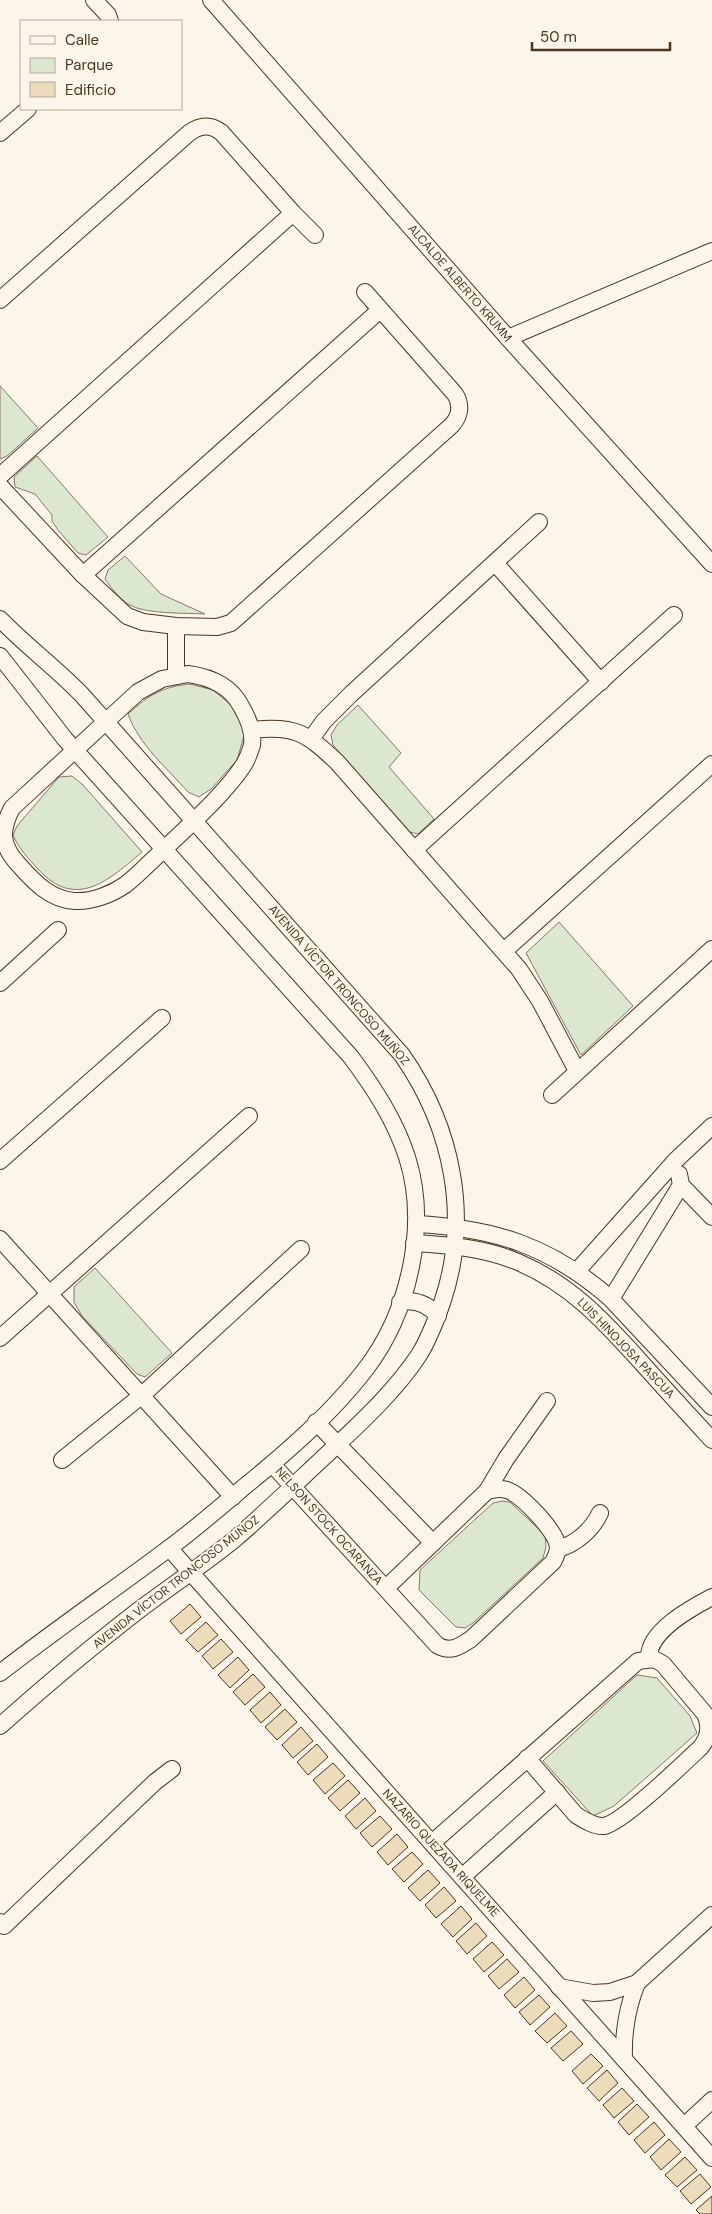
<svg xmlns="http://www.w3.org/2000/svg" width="712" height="2214" viewBox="0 0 712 2214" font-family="'DM Sans',sans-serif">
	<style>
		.green { fill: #dce7d0; stroke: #887966 }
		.building { fill: #ecdcbc; stroke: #4a3520 }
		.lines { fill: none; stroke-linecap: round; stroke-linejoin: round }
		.minor-casing { stroke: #4a3520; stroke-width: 18 }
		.minor { stroke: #fbf6e9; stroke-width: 16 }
		.labels { text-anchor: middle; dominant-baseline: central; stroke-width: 4; stroke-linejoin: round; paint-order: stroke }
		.street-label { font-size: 12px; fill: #4a3520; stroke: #fbf6e9 }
	</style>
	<rect width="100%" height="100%" fill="#fbf6e9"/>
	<g class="green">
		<path d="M 0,386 L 38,428 L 7,456 L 0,459 Z"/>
		<path d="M 37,456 L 108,537 L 86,555 L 78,553 L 58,530 L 52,521 L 52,515 L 35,494 L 15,487 L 14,477 Z"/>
		<path d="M 125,556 L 161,594 L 205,614 C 187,613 148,614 132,606 C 121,601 112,589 105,579 L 108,570 Z"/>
		<path d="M 190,684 L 213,690 L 231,705 L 241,721 L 244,736 L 237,760 L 211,789 L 199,797 L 188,792 C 167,768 139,745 128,714 C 149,695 161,687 190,684 Z"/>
		<path d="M 358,705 L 401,753 L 389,767 L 434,819 L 418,834 L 410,832 L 333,745 L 331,735 L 337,725 Z"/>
		<path d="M 72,776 L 83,785 L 142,852 C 109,880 76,911 38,869 C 28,858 19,849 13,835 L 17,826 L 59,777 Z"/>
		<path d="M 559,922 L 633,1006 L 581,1055 L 526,953 Z"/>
		<path d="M 95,1268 L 172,1353 L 145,1377 L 137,1374 L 82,1316 L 74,1302 L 74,1287 Z"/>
		<path d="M 502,1501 L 510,1502 L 545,1535 L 546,1547 L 543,1558 L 473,1623 L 465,1628 L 456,1627 L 419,1590 L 420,1570 L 493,1503 Z"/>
		<path d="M 637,1675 L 657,1678 L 690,1716 L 697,1733 L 614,1806 L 593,1816 L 543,1761 Z"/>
	</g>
	<g class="building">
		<path d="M 190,1604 L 201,1617 L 181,1634 L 170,1621 Z"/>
		<path d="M 206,1622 L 218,1635 L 198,1652 L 186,1640 Z"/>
		<path d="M 221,1639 L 233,1652 L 213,1669 L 202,1656 Z"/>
		<path d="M 238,1657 L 249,1670 L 230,1688 L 218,1675 Z"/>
		<path d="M 253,1674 L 265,1687 L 245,1705 L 233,1692 Z"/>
		<path d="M 270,1692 L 281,1705 L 261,1723 L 250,1710 Z"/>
		<path d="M 285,1709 L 297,1722 L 277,1740 L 265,1727 Z"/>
		<path d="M 301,1727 L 313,1741 L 293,1758 L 282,1745 Z"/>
		<path d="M 317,1744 L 328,1757 L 308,1775 L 297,1762 Z"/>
		<path d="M 333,1763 L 345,1776 L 325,1794 L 313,1780 Z"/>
		<path d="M 348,1780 L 360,1793 L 340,1811 L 328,1798 Z"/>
		<path d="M 365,1798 L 376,1811 L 356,1829 L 345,1816 Z"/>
		<path d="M 380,1816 L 392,1829 L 372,1847 L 360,1833 Z"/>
		<path d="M 397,1834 L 408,1847 L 388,1865 L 377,1852 Z"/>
		<path d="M 412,1852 L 423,1864 L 404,1882 L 392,1869 Z"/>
		<path d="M 428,1870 L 440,1883 L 420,1901 L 408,1888 Z"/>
		<path d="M 444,1887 L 456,1901 L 436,1918 L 425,1905 Z"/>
		<path d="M 461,1906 L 472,1919 L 453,1937 L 441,1924 Z"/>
		<path d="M 476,1923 L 487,1936 L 467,1954 L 456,1941 Z"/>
		<path d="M 492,1942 L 504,1955 L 484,1972 L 473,1959 Z"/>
		<path d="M 507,1959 L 519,1972 L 499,1989 L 488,1976 Z"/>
		<path d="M 524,1977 L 535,1990 L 515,2008 L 504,1995 Z"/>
		<path d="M 539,1995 L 550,2007 L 530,2025 L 519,2012 Z"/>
		<path d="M 555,2013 L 567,2026 L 547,2043 L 535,2031 Z"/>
		<path d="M 571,2031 L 583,2044 L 563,2061 L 551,2048 Z"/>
		<path d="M 591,2054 L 603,2066 L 583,2084 L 572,2071 Z"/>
		<path d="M 607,2070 L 618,2083 L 599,2101 L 587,2088 Z"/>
		<path d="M 622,2088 L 634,2101 L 614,2118 L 603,2105 Z"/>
		<path d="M 637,2104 L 649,2117 L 629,2135 L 618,2122 Z"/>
		<path d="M 654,2122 L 665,2135 L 645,2153 L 634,2140 Z"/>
		<path d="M 669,2139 L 681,2152 L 661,2170 L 650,2157 Z"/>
		<path d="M 685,2157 L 697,2170 L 677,2187 L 665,2175 Z"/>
		<path d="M 700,2174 L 711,2187 L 691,2204 L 680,2191 Z"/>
		<path d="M 712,2196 L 712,2214 L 700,2214 L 696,2210 Z"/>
	</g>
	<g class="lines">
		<g class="minor-casing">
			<g id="minor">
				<path d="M 94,0 L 108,15 L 110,21"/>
				<path d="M 211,0 L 508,338 L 712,564"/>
				<path d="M 0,133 L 28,109"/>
				<path d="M 0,300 L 189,133 C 200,125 210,124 221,132 L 293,213 L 315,235"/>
				<path d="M 508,338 L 712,251"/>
				<path d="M 0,476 L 293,213"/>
				<path d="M 0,486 L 83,575 L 127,616 L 143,622 L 176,626 L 217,627 L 231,623 L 452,425 C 460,416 462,405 455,394 L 365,292"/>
				<path d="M 495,563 L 601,682"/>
				<path d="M 83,575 L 380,310"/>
				<path d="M 0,619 C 26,646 56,668 82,695 L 402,1055 C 453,1128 471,1218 442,1303 C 436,1320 429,1339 419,1355 C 393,1394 357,1426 323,1458 C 294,1485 265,1513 235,1539 C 204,1564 171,1586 139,1610 C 91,1647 45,1686 0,1726"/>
				<path d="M 176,626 L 176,676"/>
				<path d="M 0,656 L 65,739 L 351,1057 C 374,1088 395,1120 407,1157 C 429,1226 409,1313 365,1370 C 331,1414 287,1452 244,1487 C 219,1508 194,1530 168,1549 C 112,1591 55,1630 0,1673"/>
				<path d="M 188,674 C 210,677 230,685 241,706 C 248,718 254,731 252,745 C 250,752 247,760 243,766 C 223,796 185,829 159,854 C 148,864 137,876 125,885 C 112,894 92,902 75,901 C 51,900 34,882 19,865 C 1,846 0,831 12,808 L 138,692 L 162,679 Z"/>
				<path d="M 252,730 C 295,725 306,733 337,762 L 519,969 L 540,1001 L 577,1071"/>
				<path d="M 311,739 L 324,721 L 351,694 L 539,522"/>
				<path d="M 414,850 L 674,615"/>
				<path d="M 504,951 L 712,764"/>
				<path d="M 0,983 L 58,930"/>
				<path d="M 552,1095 L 712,949"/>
				<path d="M 0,1161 L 162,1018"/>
				<path d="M 679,1174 L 681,1185 L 712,1217"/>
				<path d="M 416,1224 C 494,1228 551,1246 611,1299 L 712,1407"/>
				<path d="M 0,1239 L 233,1497"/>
				<path d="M 414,1243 C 449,1245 485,1248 518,1262 C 570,1284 603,1320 640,1361 C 664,1388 688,1414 712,1440"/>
				<path d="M 577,1271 L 676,1160 L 712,1126"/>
				<path d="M 611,1299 L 681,1185"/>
				<path d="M 400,1302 C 416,1299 428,1304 438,1316"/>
				<path d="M 0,1338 L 249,1116"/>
				<path d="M 316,1422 L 433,1543"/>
				<path d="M 62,1460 L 141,1396 L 301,1249"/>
				<path d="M 272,1464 L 437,1645 C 450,1653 459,1647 471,1639 L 553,1562 C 555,1558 558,1553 558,1547 C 556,1531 522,1495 507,1490 C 500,1488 494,1489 487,1491 L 386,1588"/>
				<path d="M 487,1491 L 506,1459 L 547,1401"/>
				<path d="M 169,1548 L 712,2158"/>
				<path d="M 558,1549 C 576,1544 592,1530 600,1513"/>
				<path d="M 649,1658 C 648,1631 691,1608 712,1597"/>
				<path d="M 432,1843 L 638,1661 L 654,1659 L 663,1664 L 705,1714 C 711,1727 709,1738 700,1748 C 683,1764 622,1823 604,1826 C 595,1827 584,1820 576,1815 L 527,1758"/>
				<path d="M 462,1877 L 557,1792"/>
				<path d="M 0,1922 L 4,1926 L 155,1782 L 172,1769"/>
				<path d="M 559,1987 L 593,1993 L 610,1992 L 637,1983 L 712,1915"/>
				<path d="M 624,2059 C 623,2032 627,2008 637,1983"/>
				<path d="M 684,2126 L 712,2100"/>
			</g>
		</g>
		<use href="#minor" class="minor"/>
	</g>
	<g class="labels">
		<g class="street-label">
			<text transform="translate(460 283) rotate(49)">ALCALDE ALBERTO KRUMM</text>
			<text transform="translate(339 985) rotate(49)">AVENIDA VÍCTOR TRONCOSO MUÑOZ</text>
			<text transform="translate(626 1348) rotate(46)">LUIS HINOJOSA PASCUA</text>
			<text transform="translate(329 1526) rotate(48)">NELSON STOCK OCARANZA</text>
			<text transform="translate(176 1582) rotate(-38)">AVENIDA VÍCTOR TRONCOSO MUÑOZ</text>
			<text transform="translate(441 1853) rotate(48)">NAZARIO QUEZADA RIQUELME</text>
		</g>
	</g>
	<rect x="20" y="20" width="162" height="90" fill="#fbf6e9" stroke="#b4a999"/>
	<rect x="30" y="36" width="25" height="8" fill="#fbf6e9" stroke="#b4a999"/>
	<text x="65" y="45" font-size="15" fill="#4a3520">Calle</text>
	<rect x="30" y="58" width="25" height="15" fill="#dce7d0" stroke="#b4a999"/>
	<text x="65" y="70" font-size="15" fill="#4a3520">Parque</text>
	<rect x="30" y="82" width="25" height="15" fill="#ecdcbc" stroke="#b4a999"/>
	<text x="65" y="95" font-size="15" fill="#4a3520">Edificio</text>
	<path d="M532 42v8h138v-8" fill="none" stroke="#4a3520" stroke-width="2.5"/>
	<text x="540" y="42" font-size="15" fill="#4a3520" stroke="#fbf6e9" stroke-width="4" paint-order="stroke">50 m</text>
</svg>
